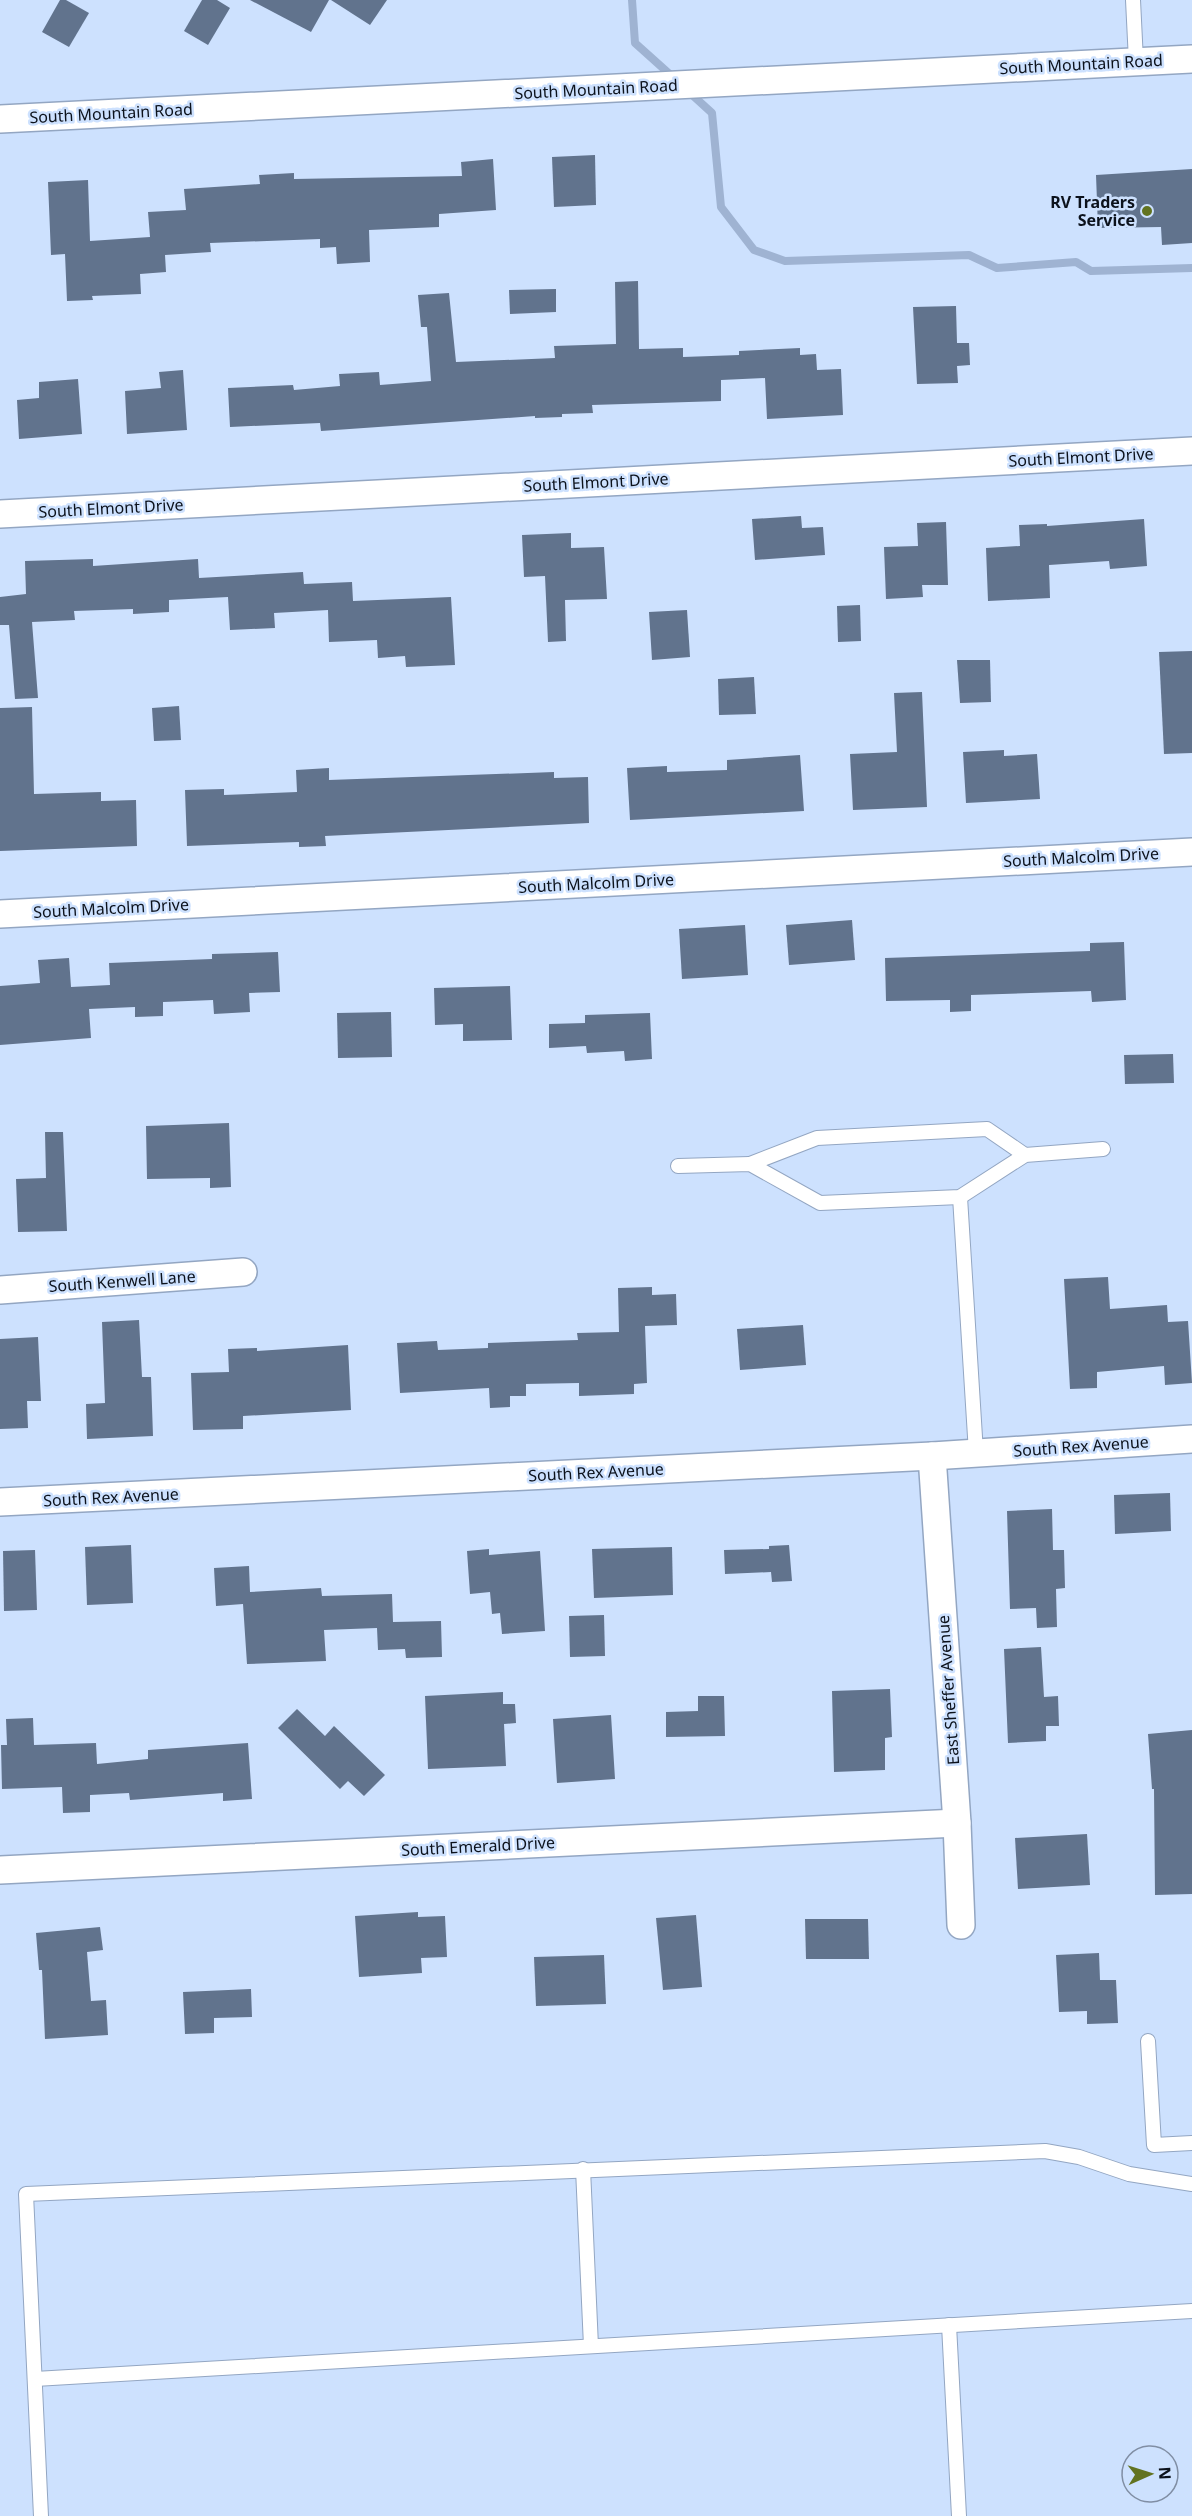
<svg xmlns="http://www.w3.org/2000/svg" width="1192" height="2516" viewBox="0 0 1192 2516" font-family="'Noto Sans',sans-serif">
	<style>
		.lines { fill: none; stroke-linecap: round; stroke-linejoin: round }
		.stream { stroke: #9fb3d2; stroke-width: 8 }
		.building { fill: #61738d }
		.service-casing { stroke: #93a6c2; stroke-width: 16 }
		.minor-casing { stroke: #93a6c2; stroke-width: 30 }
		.service { stroke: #fff; stroke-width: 14 }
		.minor { stroke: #fff; stroke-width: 27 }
		.poi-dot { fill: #627320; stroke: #cde1fe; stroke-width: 2 }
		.labels { text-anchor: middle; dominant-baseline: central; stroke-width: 5; stroke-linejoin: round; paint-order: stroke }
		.street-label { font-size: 16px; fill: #0c121c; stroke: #cde1fe }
		.poi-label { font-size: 16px; font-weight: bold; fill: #0c121c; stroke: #cde1fe; text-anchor: end }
	</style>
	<rect width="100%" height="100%" fill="#cde1fe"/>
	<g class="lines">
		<g class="stream">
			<path d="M 632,0 L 635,43 L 674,78"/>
			<path d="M 689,92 L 712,113 L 721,207 L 754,250 L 785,261 L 969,255 L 997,268 L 1076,262 L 1091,271 L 1192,268"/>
		</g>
	</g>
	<g class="building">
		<path d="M 60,0 L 66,0 L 89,13 L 69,47 L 42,32 Z"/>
		<path d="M 202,0 L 217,0 L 230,8 L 208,45 L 184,31 Z"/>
		<path d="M 250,0 L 329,0 L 311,32 Z"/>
		<path d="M 331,0 L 387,0 L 370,25 Z"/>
		<path d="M 595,155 L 596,205 L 554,207 L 552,157 Z"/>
		<path d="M 493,159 L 496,210 L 439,214 L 439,227 L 369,230 L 370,262 L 337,264 L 336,247 L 320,248 L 320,239 L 210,243 L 211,252 L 165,255 L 166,272 L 140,274 L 141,294 L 92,296 L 93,300 L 67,301 L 65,254 L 51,255 L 48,182 L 88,180 L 90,241 L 150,237 L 148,212 L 186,210 L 184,189 L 260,184 L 259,175 L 294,173 L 294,179 L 462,176 L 461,162 Z"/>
		<path d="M 1192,169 L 1192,243 L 1162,245 L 1161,227 L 1098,228 L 1096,175 Z"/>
		<path d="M 638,281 L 639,349 L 683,348 L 683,357 L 739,355 L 739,351 L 800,348 L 800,355 L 816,354 L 817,370 L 841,369 L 843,415 L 767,419 L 765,378 L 721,380 L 721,401 L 592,405 L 593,413 L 562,414 L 562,417 L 535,418 L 535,416 L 321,431 L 320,423 L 230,427 L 228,388 L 293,385 L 294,390 L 340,386 L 339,374 L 379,372 L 380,385 L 431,381 L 427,327 L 421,327 L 418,295 L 449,293 L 456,362 L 555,358 L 554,346 L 616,344 L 615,282 Z"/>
		<path d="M 556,289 L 556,312 L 510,314 L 509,290 Z"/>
		<path d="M 956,306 L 957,343 L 969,343 L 970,365 L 957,366 L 958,383 L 917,384 L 913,307 Z"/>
		<path d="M 183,370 L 187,430 L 127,434 L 125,391 L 161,388 L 159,372 Z"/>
		<path d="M 78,379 L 82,434 L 19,439 L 17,400 L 39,398 L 39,382 Z"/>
		<path d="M 801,516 L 802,528 L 823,527 L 825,555 L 755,560 L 752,519 Z"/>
		<path d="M 1144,519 L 1147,566 L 1110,569 L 1109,561 L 1049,565 L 1050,598 L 988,601 L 986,548 L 1020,546 L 1019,525 L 1047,524 L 1047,526 Z"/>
		<path d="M 946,522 L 948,585 L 922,585 L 923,597 L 886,599 L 884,547 L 918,546 L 917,523 Z"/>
		<path d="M 571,533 L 571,548 L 604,547 L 607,599 L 565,600 L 566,641 L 548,642 L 545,576 L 524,577 L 522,535 Z"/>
		<path d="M 93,559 L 93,566 L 198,559 L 199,578 L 303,572 L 304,584 L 352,582 L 353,601 L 451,597 L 455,665 L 406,667 L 405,656 L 378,658 L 377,640 L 329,642 L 328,610 L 274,613 L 275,628 L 230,630 L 228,597 L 169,600 L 169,612 L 133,614 L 133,609 L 74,611 L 75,620 L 32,622 L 38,698 L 15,699 L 9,625 L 0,625 L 0,597 L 26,594 L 25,561 Z"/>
		<path d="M 860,605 L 861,641 L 838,642 L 837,606 Z"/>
		<path d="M 687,610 L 690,657 L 652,660 L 649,612 Z"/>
		<path d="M 1192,651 L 1192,753 L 1164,754 L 1159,652 Z"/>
		<path d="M 957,660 L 990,660 L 991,702 L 960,703 Z"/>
		<path d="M 754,677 L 756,714 L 719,715 L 718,679 Z"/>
		<path d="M 922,692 L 927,807 L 853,810 L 850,754 L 897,752 L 894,693 Z"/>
		<path d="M 179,706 L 181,740 L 154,741 L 152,708 Z"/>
		<path d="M 32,707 L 34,794 L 101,792 L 101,801 L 136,800 L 137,846 L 0,851 L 0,708 Z"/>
		<path d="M 1004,750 L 1004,756 L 1037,754 L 1040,799 L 966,803 L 963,752 Z"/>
		<path d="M 800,755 L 804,811 L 630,820 L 627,768 L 667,766 L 667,772 L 727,770 L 727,760 Z"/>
		<path d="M 329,768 L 329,780 L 554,772 L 554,778 L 588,777 L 589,823 L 325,836 L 326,846 L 299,847 L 299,842 L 187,846 L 185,790 L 224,789 L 224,795 L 297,792 L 296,770 Z"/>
		<path d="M 852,920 L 855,960 L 789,965 L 786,925 Z"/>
		<path d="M 745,925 L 748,975 L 682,979 L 679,929 Z"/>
		<path d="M 1124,942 L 1126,1000 L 1092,1002 L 1091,991 L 971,995 L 971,1011 L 950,1012 L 950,1000 L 886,1001 L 885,958 L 1090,951 L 1090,943 Z"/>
		<path d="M 278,952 L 280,992 L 249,993 L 250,1012 L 214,1014 L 213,1000 L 163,1002 L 163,1016 L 135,1017 L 135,1007 L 89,1009 L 91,1038 L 0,1045 L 0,986 L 40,983 L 38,960 L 69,958 L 71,987 L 110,985 L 109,963 L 212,959 L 212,954 Z"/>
		<path d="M 510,986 L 512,1040 L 463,1041 L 463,1024 L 435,1025 L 434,988 Z"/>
		<path d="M 391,1012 L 392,1057 L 338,1058 L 337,1013 Z"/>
		<path d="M 650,1013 L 652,1059 L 625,1061 L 624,1051 L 587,1053 L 586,1046 L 549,1048 L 549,1024 L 585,1023 L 585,1015 Z"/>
		<path d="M 1173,1054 L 1174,1083 L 1125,1084 L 1124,1055 Z"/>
		<path d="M 229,1123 L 231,1187 L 210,1188 L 210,1178 L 147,1179 L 146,1126 Z"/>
		<path d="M 45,1132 L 63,1132 L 67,1231 L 18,1232 L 16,1179 L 46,1178 Z"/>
		<path d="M 1108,1277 L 1110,1309 L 1167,1305 L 1168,1322 L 1188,1321 L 1192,1383 L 1165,1385 L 1164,1366 L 1097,1372 L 1097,1388 L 1070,1389 L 1064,1279 Z"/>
		<path d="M 652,1287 L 652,1295 L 676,1294 L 677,1325 L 645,1326 L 647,1383 L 634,1384 L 634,1394 L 579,1396 L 579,1383 L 526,1384 L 526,1396 L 510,1396 L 510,1407 L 490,1408 L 489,1388 L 400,1393 L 397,1343 L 437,1341 L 438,1350 L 488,1348 L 488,1343 L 578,1340 L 577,1333 L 619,1332 L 618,1288 Z"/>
		<path d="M 139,1320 L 142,1377 L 151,1377 L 153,1436 L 87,1439 L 86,1404 L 105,1403 L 102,1322 Z"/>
		<path d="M 803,1325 L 806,1365 L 740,1370 L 737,1329 Z"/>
		<path d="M 38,1337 L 41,1401 L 27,1401 L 28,1428 L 0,1429 L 0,1339 Z"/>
		<path d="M 348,1345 L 351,1410 L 243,1416 L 243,1429 L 193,1430 L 191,1373 L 229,1372 L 228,1349 L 257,1348 L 257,1351 Z"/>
		<path d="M 1170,1493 L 1171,1531 L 1115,1534 L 1114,1495 Z"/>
		<path d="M 1052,1509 L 1053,1550 L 1064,1550 L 1065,1588 L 1056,1589 L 1057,1627 L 1037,1628 L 1036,1608 L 1010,1609 L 1007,1511 Z"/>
		<path d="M 131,1545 L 133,1603 L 87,1605 L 85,1547 Z"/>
		<path d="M 789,1545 L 792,1581 L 772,1582 L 771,1572 L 725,1574 L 724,1550 L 769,1549 L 769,1546 Z"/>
		<path d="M 672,1547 L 673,1595 L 594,1598 L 592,1549 Z"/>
		<path d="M 489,1549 L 489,1555 L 540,1551 L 545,1631 L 502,1634 L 500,1613 L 492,1614 L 490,1592 L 470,1594 L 467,1551 Z"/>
		<path d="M 35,1550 L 37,1610 L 4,1611 L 3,1551 Z"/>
		<path d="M 249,1566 L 250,1592 L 321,1588 L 322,1596 L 392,1594 L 393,1622 L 441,1621 L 442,1657 L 406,1658 L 405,1649 L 378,1650 L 377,1628 L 324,1630 L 326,1661 L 247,1664 L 243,1604 L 216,1606 L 214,1568 Z"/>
		<path d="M 604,1615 L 605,1656 L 570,1657 L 569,1616 Z"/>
		<path d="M 1041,1647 L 1044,1697 L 1058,1696 L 1059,1726 L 1046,1726 L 1046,1741 L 1008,1743 L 1004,1649 Z"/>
		<path d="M 890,1689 L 892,1737 L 885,1738 L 885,1770 L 834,1772 L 832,1691 Z"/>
		<path d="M 503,1692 L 503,1704 L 515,1704 L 516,1723 L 504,1724 L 506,1766 L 428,1769 L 425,1696 Z"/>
		<path d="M 698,1696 L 724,1696 L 725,1736 L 666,1737 L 666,1712 L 698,1711 Z"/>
		<path d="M 297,1709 L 325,1736 L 334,1726 L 385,1775 L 364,1796 L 348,1781 L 340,1789 L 278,1728 Z"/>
		<path d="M 611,1715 L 615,1779 L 557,1783 L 553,1719 Z"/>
		<path d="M 33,1718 L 34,1745 L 96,1743 L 97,1764 L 148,1759 L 148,1750 L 248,1743 L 252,1799 L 223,1801 L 223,1793 L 130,1800 L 129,1793 L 90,1795 L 90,1812 L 63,1813 L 62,1787 L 2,1789 L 1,1745 L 7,1745 L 6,1719 Z"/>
		<path d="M 1192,1730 L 1192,1894 L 1155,1895 L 1154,1789 L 1152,1789 L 1148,1734 Z"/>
		<path d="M 1087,1834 L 1090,1885 L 1018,1889 L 1015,1838 Z"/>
		<path d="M 418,1912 L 418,1917 L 445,1916 L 447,1957 L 421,1958 L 422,1973 L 359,1977 L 355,1916 Z"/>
		<path d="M 696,1915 L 702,1987 L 663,1990 L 656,1918 Z"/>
		<path d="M 805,1919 L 868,1919 L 869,1959 L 806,1959 Z"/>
		<path d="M 100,1927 L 103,1950 L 87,1952 L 91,2001 L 106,2000 L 108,2035 L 45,2039 L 42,1970 L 39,1970 L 36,1933 Z"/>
		<path d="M 1099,1953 L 1100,1980 L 1116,1980 L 1118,2023 L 1087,2024 L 1087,2011 L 1059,2012 L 1056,1955 Z"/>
		<path d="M 604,1955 L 606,2004 L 536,2006 L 534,1957 Z"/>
		<path d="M 251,1989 L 252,2017 L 214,2018 L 214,2033 L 185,2034 L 183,1992 Z"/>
	</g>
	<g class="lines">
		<g class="service-casing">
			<g id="service">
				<path d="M 1133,0 L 1136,61"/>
				<path d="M 750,1164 L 817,1138 L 987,1129 L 1025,1155"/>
				<path d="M 678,1166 L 750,1164 L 820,1203 L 960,1197 L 1025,1155 L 1103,1149"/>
				<path d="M 960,1197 L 976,1453"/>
				<path d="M 1148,2041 L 1154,2145 L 1192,2143"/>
				<path d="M 583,2169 L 591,2346"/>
				<path d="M 949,2325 L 959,2516"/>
				<path d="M 35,2379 L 1192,2311"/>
				<path d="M 41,2516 L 26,2194 L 1045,2151 L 1079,2157 L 1129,2174 L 1192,2184"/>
			</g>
		</g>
		<g class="minor-casing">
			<g id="minor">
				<path d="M 0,119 L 1192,59"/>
				<path d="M 0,514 L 1192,451"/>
				<path d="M 0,914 L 1192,852"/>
				<path d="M 0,1290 L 243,1272"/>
				<path d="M 932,1456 L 957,1823 L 961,1925"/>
				<path d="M 0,1502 L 932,1456 L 1192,1439"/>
				<path d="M 0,1870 L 957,1823"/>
			</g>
		</g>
		<use href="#service" class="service"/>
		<use href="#minor" class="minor"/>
	</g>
	<circle class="poi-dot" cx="1147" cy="211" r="6"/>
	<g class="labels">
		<g class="street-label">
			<text transform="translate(1081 64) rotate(-3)">South Mountain Road</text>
			<text transform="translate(596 89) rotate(-3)">South Mountain Road</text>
			<text transform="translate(111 113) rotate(-3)">South Mountain Road</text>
			<text transform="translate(1081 457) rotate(-3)">South Elmont Drive</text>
			<text transform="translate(596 482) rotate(-3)">South Elmont Drive</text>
			<text transform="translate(111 508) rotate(-3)">South Elmont Drive</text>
			<text transform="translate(1081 857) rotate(-3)">South Malcolm Drive</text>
			<text transform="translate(596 883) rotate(-3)">South Malcolm Drive</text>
			<text transform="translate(111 908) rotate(-3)">South Malcolm Drive</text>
			<text transform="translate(122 1281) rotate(-4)">South Kenwell Lane</text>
			<text transform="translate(1081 1446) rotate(-4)">South Rex Avenue</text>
			<text transform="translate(596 1472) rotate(-3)">South Rex Avenue</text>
			<text transform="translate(111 1497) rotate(-3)">South Rex Avenue</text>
			<text transform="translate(948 1690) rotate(-94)">East Sheffer Avenue</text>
			<text transform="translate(478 1846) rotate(-3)">South Emerald Drive</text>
		</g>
		<g class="poi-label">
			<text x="1135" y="202">RV Traders<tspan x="1135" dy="18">Service</tspan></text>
		</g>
	</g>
	<g transform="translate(1150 2474) rotate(87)"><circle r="28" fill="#cde1fe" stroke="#808ea4" stroke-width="1.5"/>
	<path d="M0-4.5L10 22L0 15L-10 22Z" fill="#627320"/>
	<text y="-9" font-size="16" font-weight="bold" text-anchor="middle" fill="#0c121c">N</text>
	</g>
</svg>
